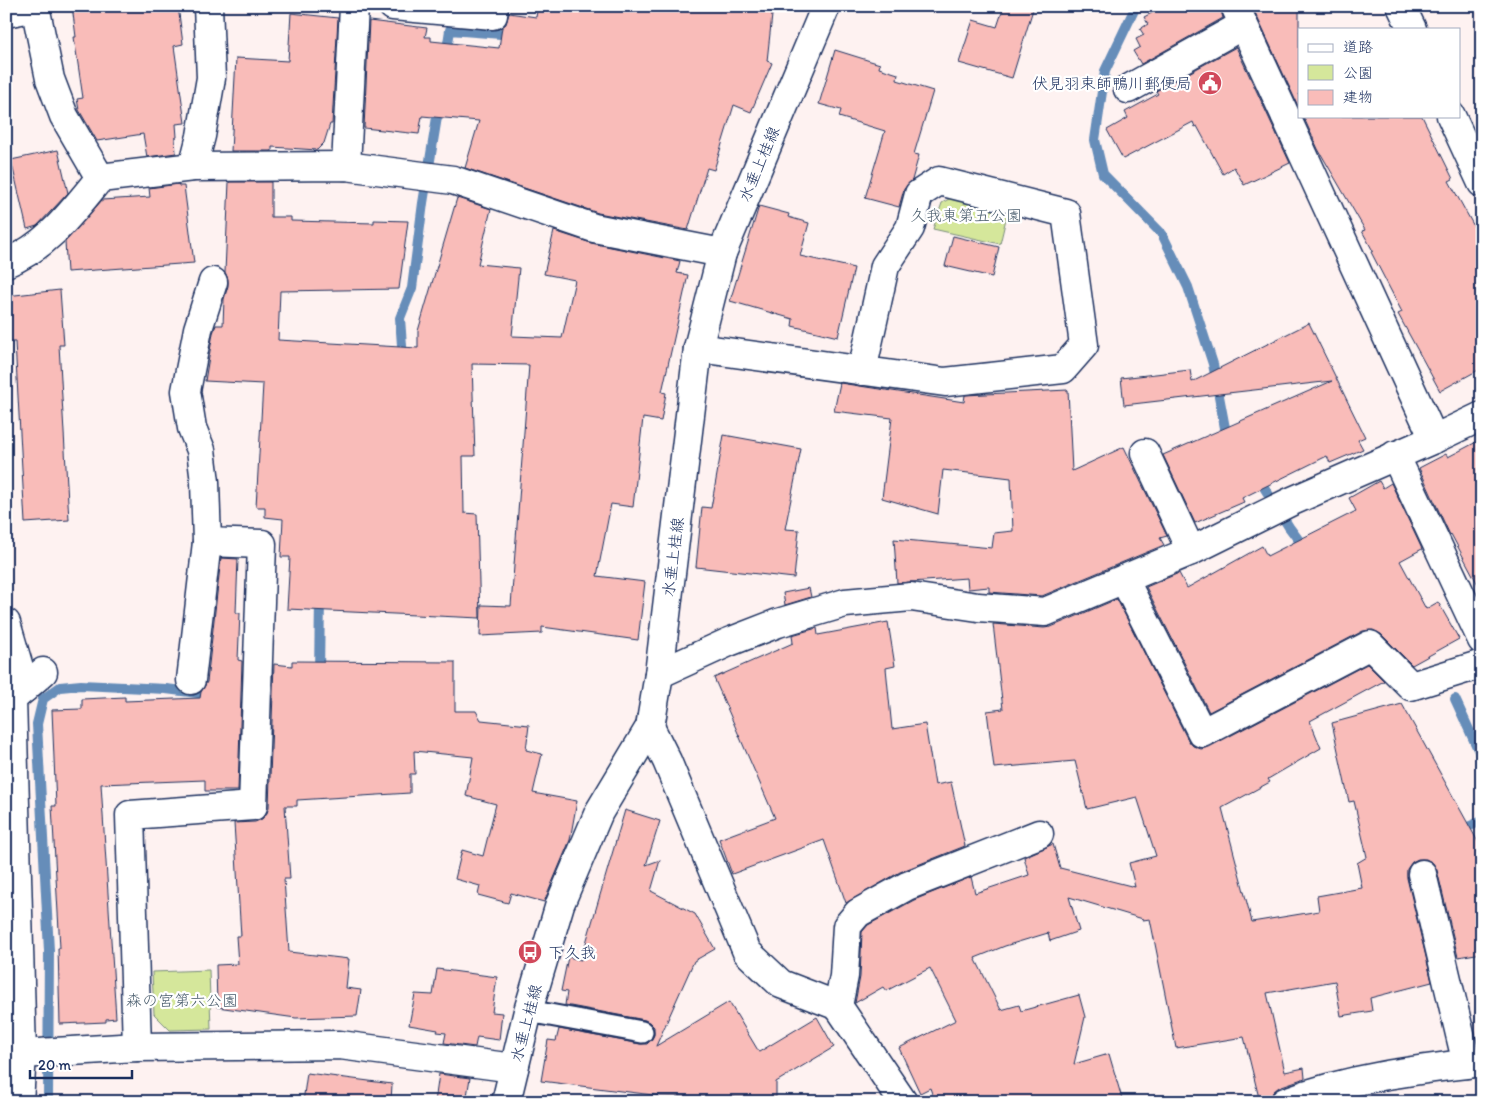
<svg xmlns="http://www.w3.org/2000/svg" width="1488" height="1108" viewBox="0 0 1488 1108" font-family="Itim,'Klee One',sans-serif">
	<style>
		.green { fill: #d5e79b; stroke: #788b7c }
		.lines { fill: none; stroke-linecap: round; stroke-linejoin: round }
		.stream { stroke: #668db9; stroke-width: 10 }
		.building { fill: #f9bcb9; stroke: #1b2f5e }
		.service-casing { stroke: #1b2f5e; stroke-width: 25 }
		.minor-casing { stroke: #1b2f5e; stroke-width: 31 }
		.secondary-casing { stroke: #1b2f5e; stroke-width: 31 }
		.service { stroke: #fff; stroke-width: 21 }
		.minor { stroke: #fff; stroke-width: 28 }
		.secondary { stroke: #fff; stroke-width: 28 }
		.labels { text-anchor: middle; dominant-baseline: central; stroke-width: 4.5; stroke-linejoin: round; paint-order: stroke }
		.poi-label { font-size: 16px; fill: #1b2f5e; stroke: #fff; text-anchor: end }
		.street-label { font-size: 16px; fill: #1b2f5e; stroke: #fff }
		.park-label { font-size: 16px; fill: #4a5d6d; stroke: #fff }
	</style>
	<rect width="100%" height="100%" fill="#fef2f1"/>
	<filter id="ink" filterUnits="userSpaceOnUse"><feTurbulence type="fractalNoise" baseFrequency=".02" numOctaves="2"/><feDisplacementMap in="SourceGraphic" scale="10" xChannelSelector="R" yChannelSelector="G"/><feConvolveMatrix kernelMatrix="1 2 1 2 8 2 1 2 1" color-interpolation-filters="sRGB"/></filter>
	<g filter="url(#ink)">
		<g class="green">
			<path d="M 959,193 L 1009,206 L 1000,244 L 933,229 L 942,203 Z"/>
			<path d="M 209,970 L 211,1029 L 170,1030 L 154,1014 L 152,972 Z"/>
		</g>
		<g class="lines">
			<g class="stream">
				<path d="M 1136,6 L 1105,71 L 1095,140 L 1103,174 L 1162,234 L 1188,287 L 1213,364 L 1225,428 L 1232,439"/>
				<path d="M 446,56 L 450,30 L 514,35"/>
				<path d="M 403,359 L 400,318 L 412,288 L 423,203 L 439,105"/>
				<path d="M 1257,476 L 1289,527 L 1306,550"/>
				<path d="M 319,675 L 320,597"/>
				<path d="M 1455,699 L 1482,758"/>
				<path d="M 1458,831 L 1482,821"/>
				<path d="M 48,1102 L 49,951 L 37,724 L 43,699 L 60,687 L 81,685 L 166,689 L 214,695"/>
			</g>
		</g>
		<g class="building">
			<path d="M 72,6 L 178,6 L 183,44 L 174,46 L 185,123 L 176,124 L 177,137 L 175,138 L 176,153 L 147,157 L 143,134 L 97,141 L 79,110 L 77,99 L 83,98 L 74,37 L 76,37 Z"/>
			<path d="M 538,6 L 773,6 L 767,61 L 772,63 L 751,112 L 734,105 L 714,170 L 707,168 L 688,230 L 598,213 L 465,168 L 479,121 L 422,116 L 419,134 L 364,128 L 369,21 L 427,28 L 425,37 L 431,37 L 431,41 L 499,48 L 502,27 L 506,24 L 509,13 L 536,17 Z"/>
			<path d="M 1004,6 L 1034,6 L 1012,78 L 959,63 L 973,20 L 997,27 Z"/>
			<path d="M 1165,6 L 1220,6 L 1223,18 L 1141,64 L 1133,51 L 1140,47 L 1136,39 L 1144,35 L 1140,29 L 1148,24 L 1144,17 Z"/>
			<path d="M 1252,6 L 1299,6 L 1299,108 Z"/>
			<path d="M 291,13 L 338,18 L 332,124 L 330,124 L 324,143 L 317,150 L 272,147 L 272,151 L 231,151 L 236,58 L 288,61 Z"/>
			<path d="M 1236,47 L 1290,163 L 1244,185 L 1234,167 L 1223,174 L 1197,126 L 1195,127 L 1193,122 L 1123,159 L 1107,130 L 1128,118 L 1125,112 L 1158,94 L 1156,91 Z"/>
			<path d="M 835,50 L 880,64 L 879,68 L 898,74 L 897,80 L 933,91 L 914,154 L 919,155 L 912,180 L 904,189 L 899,207 L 865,198 L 885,131 L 839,117 L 841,110 L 819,104 Z"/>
			<path d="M 1303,116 L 1422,116 L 1453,179 L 1449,181 L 1482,241 L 1482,368 L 1440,391 L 1398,314 L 1402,312 L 1371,252 L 1373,251 L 1362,231 L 1365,230 L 1318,149 Z"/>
			<path d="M 58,150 L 68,193 L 37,226 L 27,229 L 11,160 Z"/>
			<path d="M 229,182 L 271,182 L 271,217 L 291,217 L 291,221 L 374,223 L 374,220 L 408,221 L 399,289 L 280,291 L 278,340 L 418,348 L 418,331 L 457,198 L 491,209 L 478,264 L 519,268 L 512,336 L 562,338 L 575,280 L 544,274 L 554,231 L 591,243 L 680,261 L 677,273 L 688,275 L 662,392 L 666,393 L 661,421 L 643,418 L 633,507 L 611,504 L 597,576 L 645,582 L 638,640 L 542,627 L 542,633 L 480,636 L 481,605 L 511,606 L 529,365 L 472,364 L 475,456 L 463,456 L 464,513 L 477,514 L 480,618 L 287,609 L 290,557 L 281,557 L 283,519 L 265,517 L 265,507 L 256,507 L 263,384 L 205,381 L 213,333 L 216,325 L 223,325 L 224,299 L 228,286 L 228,279 L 225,272 Z"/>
			<path d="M 179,184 L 179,186 L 184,186 L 194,263 L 67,272 L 65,242 L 102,200 L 150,197 L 149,188 Z"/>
			<path d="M 759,206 L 789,214 L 788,217 L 809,223 L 800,256 L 854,268 L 838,337 L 792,326 L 793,319 L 730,301 Z"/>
			<path d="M 953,236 L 999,247 L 992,277 L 945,266 Z"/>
			<path d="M 60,290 L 64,345 L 59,345 L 69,520 L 25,523 L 15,342 L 6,342 L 6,296 Z"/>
			<path d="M 1309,323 L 1365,437 L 1358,440 L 1363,449 L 1330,463 L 1327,456 L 1242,498 L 1244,502 L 1195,523 L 1163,455 L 1332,381 L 1124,405 L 1121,378 L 1190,370 L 1192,382 Z"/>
			<path d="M 840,383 L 964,402 L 965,395 L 1068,390 L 1072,471 L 1124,447 L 1167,536 L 1160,538 L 1164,545 L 1042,596 L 989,592 L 989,587 L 968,589 L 967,578 L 897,583 L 894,539 L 992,548 L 994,533 L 1013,531 L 1011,478 L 943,470 L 938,514 L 882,498 L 892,418 L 834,411 Z"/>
			<path d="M 724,435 L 801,449 L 785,529 L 799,530 L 794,578 L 696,567 L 702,507 L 711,508 Z"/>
			<path d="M 1482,439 L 1482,592 L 1451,534 L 1450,535 L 1419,468 L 1446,454 L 1448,457 Z"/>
			<path d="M 1379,481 L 1383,488 L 1391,483 L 1422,549 L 1400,561 L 1426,609 L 1438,602 L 1459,639 L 1412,665 L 1381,634 L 1373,630 L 1363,631 L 1209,712 L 1146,587 L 1179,573 L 1187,588 L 1262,546 L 1267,556 L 1356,511 L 1349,498 Z"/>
			<path d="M 221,558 L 238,559 L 236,613 L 240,613 L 238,660 L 242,661 L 238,791 L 205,791 L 205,780 L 101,784 L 116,1018 L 106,1019 L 106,1022 L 60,1024 L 58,948 L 60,948 L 52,806 L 56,806 L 52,710 L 82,709 L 82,699 L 125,697 L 125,701 L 200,698 L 201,692 L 207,682 Z"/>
			<path d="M 809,588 L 811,597 L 785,605 L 783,593 Z"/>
			<path d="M 1117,599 L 1188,740 L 1193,746 L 1201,749 L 1209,747 L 1367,664 L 1384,681 L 1310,721 L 1321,748 L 1268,779 L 1270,782 L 1222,808 L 1252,922 L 1319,911 L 1317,896 L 1362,888 L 1357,863 L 1367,857 L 1354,801 L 1349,802 L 1332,723 L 1402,704 L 1482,849 L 1482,953 L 1458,957 L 1437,870 L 1433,863 L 1426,859 L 1418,859 L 1412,862 L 1407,869 L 1407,878 L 1432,982 L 1370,998 L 1372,1011 L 1341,1016 L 1335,981 L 1267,993 L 1285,1072 L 1304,1068 L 1305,1078 L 1279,1087 L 1273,1092 L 1270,1102 L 1260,1102 L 1244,1037 L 1176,1048 L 1150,919 L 1143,920 L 1143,919 L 1069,897 L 1079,931 L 1050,941 L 1048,933 L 1005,946 L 975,958 L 1001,1010 L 1019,1005 L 1021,1011 L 1079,995 L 1085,1017 L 1074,1064 L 1109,1054 L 1123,1102 L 935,1102 L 930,1088 L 920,1093 L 899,1048 L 956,1020 L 930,968 L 886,991 L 883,987 L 855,1003 L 860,977 L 862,932 L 868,925 L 914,900 L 971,877 L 975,893 L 1029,875 L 1024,857 L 1053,844 L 1060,868 L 1135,887 L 1129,863 L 1156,856 L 1137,797 L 1087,809 L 1075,761 L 994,768 L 987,711 L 1003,709 L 993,624 L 1044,628 L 1051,627 Z"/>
			<path d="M 888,622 L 895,666 L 886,668 L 892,729 L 925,724 L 935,785 L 951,782 L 965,846 L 900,872 L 846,903 L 824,840 L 732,874 L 719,839 L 775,818 L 714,678 L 793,643 L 792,635 L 817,628 L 818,635 Z"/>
			<path d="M 292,661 L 455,662 L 455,711 L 476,711 L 481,720 L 529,725 L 526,750 L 542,754 L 533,793 L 577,801 L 570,840 L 544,902 L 511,893 L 508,903 L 478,895 L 480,886 L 455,879 L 462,850 L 483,856 L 496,804 L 466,796 L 473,757 L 414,751 L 415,774 L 410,774 L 410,793 L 297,800 L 297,806 L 285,806 L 290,879 L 284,879 L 289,952 L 349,959 L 346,988 L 361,990 L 357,1016 L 296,1018 L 217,1007 L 216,965 L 238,964 L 236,936 L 241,936 L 234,823 L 255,822 L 262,819 L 267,813 L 269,807 L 274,664 L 292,666 Z"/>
			<path d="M 625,810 L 660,821 L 646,865 L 660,860 L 651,891 L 695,914 L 715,949 L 694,961 L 656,1046 L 729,1002 L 759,1052 L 817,1017 L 834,1047 L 776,1082 L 776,1097 L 661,1096 L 541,1081 L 548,1040 L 556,1041 L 559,1029 L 640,1044 L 647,1044 L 651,1040 L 654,1035 L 654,1027 L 650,1023 L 645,1020 L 565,1005 L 567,992 L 561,991 L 568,957 L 581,960 Z"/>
			<path d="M 437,969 L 497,977 L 492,1012 L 502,1013 L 499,1040 L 477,1037 L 475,1047 L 444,1043 L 446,1033 L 437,1032 L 438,1030 L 409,1025 L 415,994 L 433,995 Z"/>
			<path d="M 307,1073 L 392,1084 L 391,1102 L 303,1102 Z"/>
			<path d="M 439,1074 L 470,1078 L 466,1102 L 435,1102 Z"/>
		</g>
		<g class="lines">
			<g class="service-casing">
				<path id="service" d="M 528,1011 L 642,1032"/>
			</g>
			<g class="minor-casing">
				<g id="minor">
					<path d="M 35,6 L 50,79 L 64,116 L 100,178"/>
					<path d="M 393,6 L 493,15 L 494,6"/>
					<path d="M 1235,6 L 1434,439"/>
					<path d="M 1401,6 L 1412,29"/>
					<path d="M 6,13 L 35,7"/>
					<path d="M 1128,89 L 1243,25"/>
					<path d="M 1451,116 L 1482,183"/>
					<path d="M 346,166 L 354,6"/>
					<path d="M 193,167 L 201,136 L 211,78 L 208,6"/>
					<path d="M 6,263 C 48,246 72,212 100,178 L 193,167 L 346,166 L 453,180 L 594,228 L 722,253"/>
					<path d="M 698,348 L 945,382 L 1063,369 L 1084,345 L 1066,213 L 939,181 L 919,194 L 910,228 L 885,266 L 862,371"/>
					<path d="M 1145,453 L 1191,551"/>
					<path d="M 1395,455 L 1482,640"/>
					<path d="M 1124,579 L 1202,733 L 1370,645 L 1411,686 L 1482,664"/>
					<path d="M 6,623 L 25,688"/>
					<path d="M 659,674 L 729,642 L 778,623 L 845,603 L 911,597 L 978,607 L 1045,612 L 1191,551 L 1290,502 L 1434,439 L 1482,416"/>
					<path d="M 191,680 L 207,542"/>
					<path d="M 650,727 L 667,761 L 747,952 L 781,984 L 838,1006 L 903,1102"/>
					<path d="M 1422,874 L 1467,1064"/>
					<path d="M 838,1006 L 844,976 L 847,926 L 858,913 L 907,886 L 1039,834"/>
					<path d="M 137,1047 L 130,815 L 253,806 L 262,544 L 207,542 L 205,482 L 201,450 L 192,428 L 186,391 L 198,329 L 213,282"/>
					<path d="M 22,1054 L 137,1047 L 340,1045 L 514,1068"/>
					<path d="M 19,1102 L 22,1054 L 12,699 L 43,672"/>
					<path d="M 1285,1102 C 1348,1078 1414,1070 1482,1062"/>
				</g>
			</g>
			<g class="secondary-casing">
				<path id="secondary" d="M 506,1102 L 528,1011 L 560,904 L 599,812 L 650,727 L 659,674 L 698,348 L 722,253 L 826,6"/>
			</g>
			<use href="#service" class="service"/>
			<use href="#minor" class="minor"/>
			<use href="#secondary" class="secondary"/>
		</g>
	</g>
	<defs>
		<g id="civic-disc" transform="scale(1.25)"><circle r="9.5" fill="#d1495b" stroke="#fff"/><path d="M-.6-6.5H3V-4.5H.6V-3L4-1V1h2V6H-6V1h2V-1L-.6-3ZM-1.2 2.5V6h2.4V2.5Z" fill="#fff"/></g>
		<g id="bus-disc" transform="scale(1.25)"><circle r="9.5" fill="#d1495b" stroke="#fff"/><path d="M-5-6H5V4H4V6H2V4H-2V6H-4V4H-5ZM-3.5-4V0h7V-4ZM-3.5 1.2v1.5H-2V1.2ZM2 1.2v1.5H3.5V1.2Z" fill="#fff"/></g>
	</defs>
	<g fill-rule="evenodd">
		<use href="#civic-disc" x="1210" y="83"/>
		<use href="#bus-disc" x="530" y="952"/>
	</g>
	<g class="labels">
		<g class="poi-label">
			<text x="1192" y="83">伏見羽束師鴨川郵便局</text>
			<text x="548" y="952" text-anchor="start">下久我</text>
		</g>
		<g class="street-label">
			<text transform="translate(759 164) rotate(-67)">水垂上桂線</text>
			<text transform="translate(673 557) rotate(-83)">水垂上桂線</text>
			<text transform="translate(526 1023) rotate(-75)">水垂上桂線</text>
		</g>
		<g class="park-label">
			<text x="966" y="215">久我東第五公園</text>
			<text x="182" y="1000">森の宮第六公園</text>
		</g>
	</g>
	<rect width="1488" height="1108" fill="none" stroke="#fff" stroke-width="25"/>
	<rect x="12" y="12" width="1463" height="1083" fill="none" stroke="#1b2f5e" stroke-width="2" filter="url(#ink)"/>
	<rect x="1298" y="28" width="162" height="90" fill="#ffffff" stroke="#a4acbf"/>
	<rect x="1308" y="44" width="25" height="8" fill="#ffffff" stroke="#a4acbf"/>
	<text x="1343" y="52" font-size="15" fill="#1b2f5e">道路</text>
	<rect x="1308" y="65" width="25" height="15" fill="#d5e79b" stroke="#a4acbf"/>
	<text x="1343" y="78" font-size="15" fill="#1b2f5e">公園</text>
	<rect x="1308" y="90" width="25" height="15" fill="#f9bcb9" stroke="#a4acbf"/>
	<text x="1343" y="102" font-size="15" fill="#1b2f5e">建物</text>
	<path d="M30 1070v8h102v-8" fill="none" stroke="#1b2f5e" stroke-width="2.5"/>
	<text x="38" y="1070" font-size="15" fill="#1b2f5e" stroke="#ffffff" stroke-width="4" paint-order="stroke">20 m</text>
</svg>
